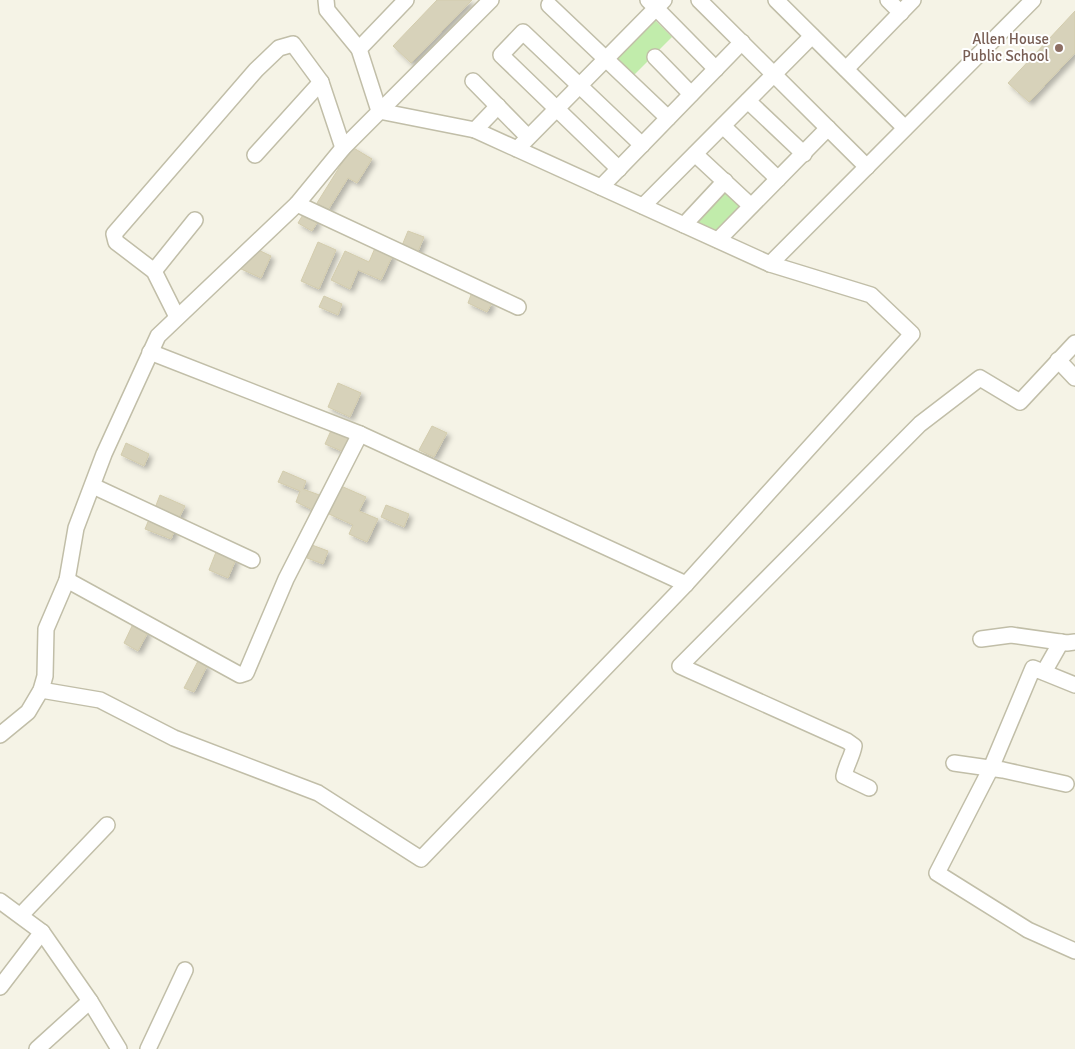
<svg xmlns="http://www.w3.org/2000/svg" width="1075" height="1049" viewBox="0 0 1075 1049" font-family="Signika,sans-serif">
	<style>
		.park { fill: #c1ecab }
		.building { fill: #d7d2ba; stroke: #d3ccad; filter: url(#shadow) }
		.lines { fill: none; stroke-linecap: round; stroke-linejoin: round }
		.minor-casing { stroke: #c1bea8; stroke-width: 18 }
		.minor { stroke: #fff; stroke-width: 15 }
		.education-dot { fill: #8d6e63; stroke: #fff; stroke-width: 2 }
		.labels { text-anchor: middle; dominant-baseline: central; stroke-width: 4; stroke-linejoin: round; paint-order: stroke }
		.education-label { font-size: 15px; fill: #785e54; stroke: #fff; text-anchor: end }
	</style>
	<defs>
		<filter id="shadow"><feDropShadow dx="3.5" dy="3.5" stdDeviation="2.5" flood-color="#0004"/></filter>
	</defs>
	<rect width="100%" height="100%" fill="#f5f3e6"/>
	<g class="park">
		<path d="M 655,20 L 672,37 L 631,78 L 614,61 Z"/>
		<path d="M 724,189 L 746,208 L 718,234 L 693,220 Z"/>
	</g>
	<g class="building">
		<path d="M 437,0 L 472,0 L 411,63 L 393,46 Z"/>
		<path d="M 1075,11 L 1075,53 L 1029,102 L 1008,83 Z"/>
		<path d="M 352,147 L 372,159 L 357,183 L 348,178 L 328,210 L 317,203 Z"/>
		<path d="M 304,213 L 318,221 L 312,231 L 298,223 Z"/>
		<path d="M 408,231 L 424,237 L 417,254 L 401,248 Z"/>
		<path d="M 318,242 L 336,250 L 319,289 L 301,281 Z"/>
		<path d="M 252,247 L 271,256 L 261,278 L 241,269 Z"/>
		<path d="M 375,248 L 393,255 L 381,280 L 358,270 L 350,289 L 331,280 L 345,251 L 369,262 Z"/>
		<path d="M 472,292 L 492,303 L 487,312 L 468,303 Z"/>
		<path d="M 324,296 L 342,304 L 338,315 L 319,307 Z"/>
		<path d="M 338,383 L 361,393 L 350,417 L 328,407 Z"/>
		<path d="M 333,426 L 354,434 L 346,453 L 325,444 Z"/>
		<path d="M 432,426 L 447,433 L 434,457 L 419,450 Z"/>
		<path d="M 126,443 L 149,454 L 144,466 L 121,455 Z"/>
		<path d="M 283,471 L 306,481 L 303,489 L 322,496 L 315,511 L 296,502 L 300,491 L 278,482 Z"/>
		<path d="M 341,486 L 366,497 L 359,511 L 378,519 L 367,542 L 349,534 L 353,525 L 329,514 Z"/>
		<path d="M 160,495 L 185,506 L 179,518 L 155,508 Z"/>
		<path d="M 386,505 L 409,514 L 404,527 L 381,517 Z"/>
		<path d="M 150,517 L 176,527 L 171,539 L 145,529 Z"/>
		<path d="M 312,545 L 328,551 L 323,564 L 307,558 Z"/>
		<path d="M 216,552 L 236,559 L 228,578 L 209,570 Z"/>
		<path d="M 133,624 L 148,632 L 138,651 L 124,643 Z"/>
		<path d="M 198,661 L 207,666 L 194,692 L 184,688 Z"/>
	</g>
	<g class="lines">
		<g class="minor-casing">
			<g id="minor">
				<path d="M 648,0 L 716,69"/>
				<path d="M 699,0 L 867,167"/>
				<path d="M 776,0 L 905,128"/>
				<path d="M 888,0 L 901,13"/>
				<path d="M 549,5 L 668,118"/>
				<path d="M 359,49 L 406,0"/>
				<path d="M 655,57 L 691,94"/>
				<path d="M 846,69 L 913,0"/>
				<path d="M 473,81 L 528,137"/>
				<path d="M 748,101 L 804,154"/>
				<path d="M 723,126 L 778,179"/>
				<path d="M 475,130 L 498,106"/>
				<path d="M 517,149 L 664,0"/>
				<path d="M 695,154 L 751,206"/>
				<path d="M 255,155 L 321,82"/>
				<path d="M 619,169 L 501,55 L 523,32 L 642,145"/>
				<path d="M 601,187 L 742,42"/>
				<path d="M 297,204 L 518,307"/>
				<path d="M 643,206 L 812,36"/>
				<path d="M 684,225 L 725,181"/>
				<path d="M 718,240 L 828,128"/>
				<path d="M 770,264 L 1033,0"/>
				<path d="M 154,271 L 195,220"/>
				<path d="M 177,317 L 154,271 L 116,242 L 114,234 L 256,70 L 279,48 L 293,44 L 321,82 L 343,148"/>
				<path d="M 150,352 L 360,434 L 686,584"/>
				<path d="M 1058,360 L 1075,378"/>
				<path d="M 93,486 L 252,560"/>
				<path d="M 67,580 L 240,675 L 246,673 L 286,579 L 360,434"/>
				<path d="M 981,639 L 1011,635 L 1067,643 L 1075,642"/>
				<path d="M 1044,672 L 1061,642"/>
				<path d="M 1075,685 L 1033,668 L 991,768 L 937,873 L 1028,930 L 1075,951"/>
				<path d="M 41,690 L 100,700 L 174,738 L 318,793 L 421,859 L 686,584 L 912,334 L 871,295 L 770,264 L 475,130 L 379,111 L 359,49 L 327,10 L 326,0"/>
				<path d="M 0,735 L 28,712 L 41,690 L 45,676 L 46,629 L 67,580 L 76,528 L 104,454 L 158,336 L 297,204 L 343,148 L 491,0"/>
				<path d="M 954,763 L 1003,770 L 1066,784"/>
				<path d="M 869,788 L 844,776 C 846,765 852,757 854,746 L 847,741 L 680,666 L 920,424 L 980,378 L 1020,402 L 1075,343"/>
				<path d="M 0,901 L 42,932 L 90,1001 L 119,1049"/>
				<path d="M 21,915 L 107,825"/>
				<path d="M 0,987 L 42,932"/>
				<path d="M 37,1049 L 90,1001"/>
				<path d="M 148,1049 L 185,970"/>
			</g>
		</g>
		<use href="#minor" class="minor"/>
	</g>
	<circle class="education-dot" cx="1059" cy="48" r="5"/>
	<g class="labels">
		<g class="education-label">
			<text x="1049" y="39">Allen House<tspan x="1049" dy="17">Public School</tspan></text>
		</g>
	</g>
</svg>
